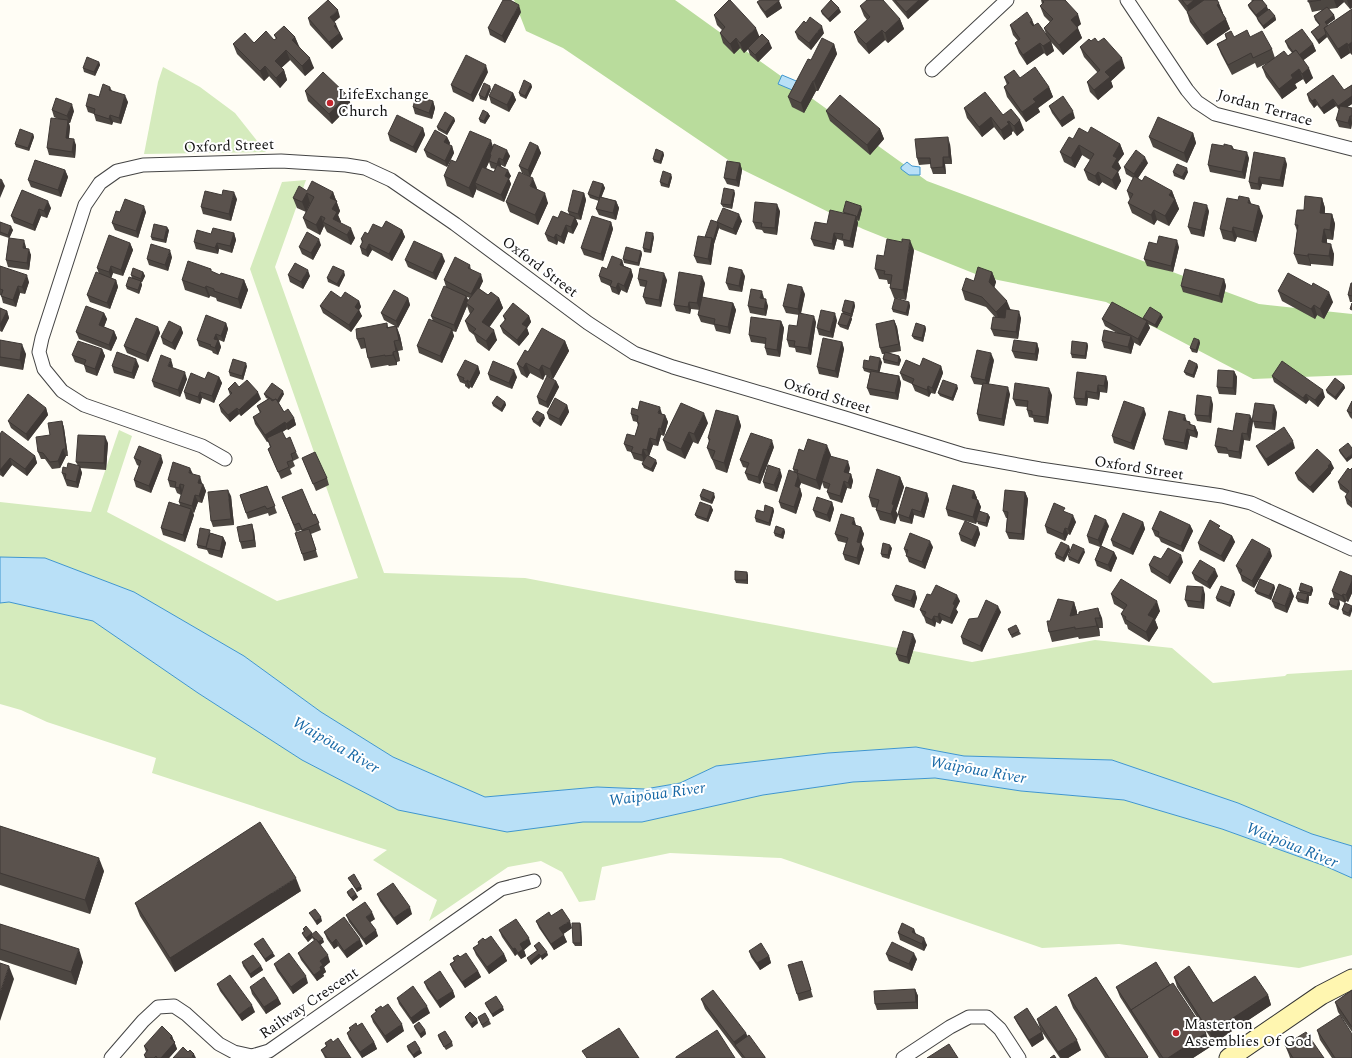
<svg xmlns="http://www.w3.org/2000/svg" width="1352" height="1058" viewBox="0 0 1352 1058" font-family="Spectral,serif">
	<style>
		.green { fill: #d5ebbd }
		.forest { fill: #b9dc9c }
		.water { fill: #b9e0f7; stroke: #3f96cf }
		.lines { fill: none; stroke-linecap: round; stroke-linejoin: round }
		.street-casing { stroke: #444; stroke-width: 15 }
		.secondary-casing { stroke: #333; stroke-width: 21 }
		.street { stroke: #fff; stroke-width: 13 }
		.secondary { stroke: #fff6b0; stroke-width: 19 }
		.wall { fill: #4d4742; fill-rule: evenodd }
		.shaded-wall { fill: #3f3936 }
		.building { fill: #5a524d; stroke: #3f3936 }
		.poi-dot { fill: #c4262e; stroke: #fff; stroke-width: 1.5 }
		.labels { text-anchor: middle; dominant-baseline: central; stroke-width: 4; stroke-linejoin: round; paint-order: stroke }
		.poi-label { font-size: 15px; fill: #111; stroke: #fff; text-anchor: start }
		.street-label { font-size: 15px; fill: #111; stroke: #fff }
		.water-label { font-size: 16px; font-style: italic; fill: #1768a6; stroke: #fff }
	</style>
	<rect width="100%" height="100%" fill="#fffdf5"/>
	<g class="green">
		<path d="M 163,67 L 200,87 L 235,113 L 266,152 L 144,154 L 158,82 Z"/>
		<path d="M 306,180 L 275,267 L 384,573 L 525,578 L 972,662 L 1095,640 L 1172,648 L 1213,683 L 1285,676 L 1287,674 L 1352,670 L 1352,846 L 1312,834 L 1238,803 L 1112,760 L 964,756 L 916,747 L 828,753 L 716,766 L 680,783 L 645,789 L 597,787 L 485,797 L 393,757 L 321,712 L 244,656 L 134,592 L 45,558 L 0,557 L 0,502 L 91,512 L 119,430 L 132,436 L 107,512 L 277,601 L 358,578 L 250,269 L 282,182 Z"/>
		<path d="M 9,602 L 93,621 L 198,693 L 302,760 L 398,810 L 583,822 L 642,822 L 763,795 L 853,782 L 935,778 L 1021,791 L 1124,800 L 1222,829 L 1325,866 L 1352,878 L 1352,955 L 1299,968 L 1119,944 L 1042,948 L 781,858 L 670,853 L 602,867 L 595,900 L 579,902 L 562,872 L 541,861 L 508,867 L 429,921 L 437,900 L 373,860 L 387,850 L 152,773 L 156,758 L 47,722 L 21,710 L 0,704 L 0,603 Z"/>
	</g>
	<path class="forest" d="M 514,0 L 675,0 L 927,181 L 1259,304 L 1352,314 L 1352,375 L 1253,379 L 1106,302 L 983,277 L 863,229 L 743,170 L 563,48 L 526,31 Z"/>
	<g class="water">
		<path d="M 782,75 L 801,83 L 797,92 L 778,84 Z"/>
		<path d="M 907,162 L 912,166 L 920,167 L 920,175 L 909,175 L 901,169 L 901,167 Z"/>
		<path d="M 0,557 L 45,558 L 134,592 L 244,656 L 321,712 L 393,757 L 485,797 L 597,787 L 645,789 L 680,783 L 716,766 L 828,753 L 916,747 L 964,756 L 1112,760 L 1238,803 L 1312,834 L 1352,846 L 1352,878 L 1325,866 L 1222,829 L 1124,800 L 1021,791 L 935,778 L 853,782 L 763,795 L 642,822 L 583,822 L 507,832 L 398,810 L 302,760 L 198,693 L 93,621 L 9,602 L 0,603 Z"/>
	</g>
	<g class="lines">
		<g class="street-casing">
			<g id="street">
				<path d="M 1127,0 L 1187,90 L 1197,102 L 1215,114 L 1352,149"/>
				<path d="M 932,70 L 1007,0"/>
				<path d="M 225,459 L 202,446 L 84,405 L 62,391 L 44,369 L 39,352 L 42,338 L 85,205 L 100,183 L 117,171 L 143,165 L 281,161 L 346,165 L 365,168 L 391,180 L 455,224 L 588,323 L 634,353 L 673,367 L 845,418 L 964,455 L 1040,469 L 1222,496 L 1251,503 L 1352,549"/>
				<path d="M 111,1058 L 143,1021 L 158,1007 L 174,1006 L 186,1014 L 219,1044 L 234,1052 L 252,1056 L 269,1051 L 501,889 L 534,881"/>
				<path d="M 903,1058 L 950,1027 L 969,1017 L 987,1017 L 1000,1029 L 1019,1058"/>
			</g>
		</g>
		<g class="secondary-casing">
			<path id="secondary" d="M 1229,1058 L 1321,995 L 1352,979"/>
		</g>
		<use href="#street" class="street"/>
		<use href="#secondary" class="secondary"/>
	</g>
	<g class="wall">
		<path d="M 892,0 L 929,0 L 908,19 Z"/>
		<path d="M 1041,0 L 1065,0 L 1081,24 L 1077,27 L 1082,38 L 1063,55 L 1051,42 L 1054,51 L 1047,56 L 1044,53 L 1027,65 L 1019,53 L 1015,43 L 1018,41 L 1013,35 L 1010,25 L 1032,20 L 1034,25 L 1046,34 L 1044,28 L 1050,22 L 1044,16 L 1040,6 L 1042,4 Z"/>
		<path d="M 1178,0 L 1217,0 L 1230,29 L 1207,45 L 1190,22 L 1187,12 Z"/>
		<path d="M 1251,0 L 1262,0 L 1268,9 L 1275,16 L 1276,20 L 1264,29 L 1258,21 L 1257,18 L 1249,8 L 1248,5 L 1252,1 Z"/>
		<path d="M 1308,0 L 1352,0 L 1352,8 L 1350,9 L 1344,2 L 1337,8 L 1329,9 L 1334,15 L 1335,19 L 1327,25 L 1328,26 L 1352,9 L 1352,55 L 1350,53 L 1341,59 L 1327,37 L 1319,44 L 1311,32 L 1320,26 L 1315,20 L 1314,16 L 1322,10 L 1312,12 Z"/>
		<path d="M 779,1 L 782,8 L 767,18 L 760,8 L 757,2 Z"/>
		<path d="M 860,6 L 900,19 L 904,29 L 888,43 L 885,40 L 869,54 L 858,42 L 854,32 L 867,20 L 864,16 Z"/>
		<path d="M 821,11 L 841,12 L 830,22 L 822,14 Z"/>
		<path d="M 521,12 L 505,43 L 490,35 L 488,28 Z"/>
		<path d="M 714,15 L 759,36 L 772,48 L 758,62 L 750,55 L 748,49 L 744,53 L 740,48 L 734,54 L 723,43 L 720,33 L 722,30 L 717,25 Z"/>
		<path d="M 340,17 L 334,22 L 339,31 L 343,39 L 332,49 L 310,25 L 308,18 Z"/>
		<path d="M 795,32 L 824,33 L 811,50 L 798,39 Z"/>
		<path d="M 1225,34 L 1234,37 L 1250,37 L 1272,49 L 1275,58 L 1288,56 L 1292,53 L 1288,48 L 1285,41 L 1313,44 L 1316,51 L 1303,60 L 1313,78 L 1306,84 L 1303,79 L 1295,84 L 1297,88 L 1282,99 L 1266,77 L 1262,67 L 1270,62 L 1257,68 L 1255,63 L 1232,75 L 1221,54 L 1217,44 L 1226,39 Z"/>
		<path d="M 274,35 L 295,37 L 299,46 L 314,68 L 305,76 L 290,60 L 281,68 L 284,70 L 287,80 L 280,88 L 269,76 L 264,81 L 237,54 L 233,44 L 254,43 L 274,40 L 276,39 Z"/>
		<path d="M 1091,41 L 1125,68 L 1111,81 L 1113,87 L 1098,100 L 1090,92 L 1087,82 L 1098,73 L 1084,57 L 1080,47 Z"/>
		<path d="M 834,44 L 837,54 L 818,91 L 816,91 L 804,113 L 792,107 L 788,97 L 811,60 Z"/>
		<path d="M 99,62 L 100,65 L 95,76 L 84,72 L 83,68 Z"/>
		<path d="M 488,72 L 473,102 L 453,92 L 451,85 Z"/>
		<path d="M 1004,77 L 1020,78 L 1049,87 L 1053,97 L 1038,108 L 1040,112 L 1026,122 L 1007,97 L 1004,87 L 1007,85 Z"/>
		<path d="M 531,84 L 532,87 L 526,99 L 520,96 L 519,93 Z"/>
		<path d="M 1352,85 L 1352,104 L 1347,107 L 1352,108 L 1352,123 L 1351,129 L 1339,127 L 1336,120 L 1339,110 L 1336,106 L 1324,114 L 1317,105 L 1314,108 L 1309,101 L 1307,94 L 1344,90 Z"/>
		<path d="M 110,87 L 112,91 L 128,102 L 121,124 L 113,122 L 112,125 L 96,121 L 94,114 L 88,112 L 86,106 L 99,97 Z"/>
		<path d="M 491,89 L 486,101 L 480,99 L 479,95 Z"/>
		<path d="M 305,91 L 347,95 L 351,105 L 332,124 L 308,101 Z"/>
		<path d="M 513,93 L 516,100 L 509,112 L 491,103 L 489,96 Z"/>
		<path d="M 433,101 L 435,108 L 432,119 L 415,114 L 413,107 Z"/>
		<path d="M 1049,106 L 1075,118 L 1062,127 L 1052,113 Z"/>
		<path d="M 964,108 L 1003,115 L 1024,130 L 1017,136 L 1013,131 L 1012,132 L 1012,134 L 1004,140 L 994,127 L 982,137 L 967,118 Z"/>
		<path d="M 52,110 L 74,111 L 70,123 L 69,123 L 70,127 L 69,138 L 76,145 L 75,158 L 49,155 L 47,148 L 58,119 L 54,117 Z"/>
		<path d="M 826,111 L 880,129 L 884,139 L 870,155 L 830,121 Z"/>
		<path d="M 488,113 L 490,116 L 485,124 L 480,122 L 479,119 Z"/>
		<path d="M 454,118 L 455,121 L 447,135 L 438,130 L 437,127 Z"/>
		<path d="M 423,128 L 425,135 L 416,153 L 390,141 L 388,134 Z"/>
		<path d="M 1088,133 L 1120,144 L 1124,154 L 1118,162 L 1121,168 L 1118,172 L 1121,181 L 1116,190 L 1102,182 L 1099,186 L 1088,180 L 1084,170 L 1090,160 L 1082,155 L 1075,168 L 1064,162 L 1060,152 Z"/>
		<path d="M 1193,133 L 1196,143 L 1187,163 L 1153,147 L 1149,137 Z"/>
		<path d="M 33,134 L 34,137 L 29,151 L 16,147 L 15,144 Z"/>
		<path d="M 447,137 L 450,143 L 449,145 L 452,146 L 454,153 L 447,167 L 427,157 L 424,150 Z"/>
		<path d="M 950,144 L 952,164 L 945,164 L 946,174 L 933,174 L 931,168 L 931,164 L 919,165 L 917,158 Z"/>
		<path d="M 493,146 L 510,156 L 505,167 L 501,165 L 501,166 L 511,176 L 509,179 L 511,184 L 504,202 L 477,190 L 477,188 L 473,198 L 447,186 L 444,176 L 456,162 ZM 489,162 L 491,168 L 495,169 L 494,172 L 486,168 Z"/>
		<path d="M 538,146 L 541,153 L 530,177 L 522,173 L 519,166 Z"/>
		<path d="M 1224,146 L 1232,146 L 1234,149 L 1249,158 L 1245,179 L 1210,172 L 1208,165 Z"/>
		<path d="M 663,152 L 664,155 L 661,164 L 654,162 L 653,159 Z"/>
		<path d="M 740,163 L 742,170 L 739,187 L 727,184 L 724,178 Z"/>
		<path d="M 1148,163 L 1138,178 L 1142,181 L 1172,191 L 1179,209 L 1169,226 L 1157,220 L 1154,225 L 1132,213 L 1128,203 L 1130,200 L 1127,191 L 1133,178 L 1126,174 L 1124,167 Z"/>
		<path d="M 1287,164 L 1283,187 L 1262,184 L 1260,190 L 1251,189 L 1249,182 Z"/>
		<path d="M 65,170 L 68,177 L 61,197 L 31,187 L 28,180 Z"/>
		<path d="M 1173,172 L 1188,172 L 1184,180 L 1174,176 Z"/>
		<path d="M 672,177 L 669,188 L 661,186 L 660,182 Z"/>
		<path d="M 603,184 L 605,188 L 601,197 L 616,201 L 619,208 L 616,220 L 599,215 L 596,209 L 599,201 L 590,198 L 588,194 Z"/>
		<path d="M 537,188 L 537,189 L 548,203 L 538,225 L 510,212 L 506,202 Z"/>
		<path d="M 22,190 L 51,208 L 47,218 L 41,216 L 35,231 L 14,223 L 11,216 Z"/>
		<path d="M 307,191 L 333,192 L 340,211 L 338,215 L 341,222 L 340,222 L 355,238 L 351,245 L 327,232 L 324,226 L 320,235 L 307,228 L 303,218 L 310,203 L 306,212 L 297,208 L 293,198 Z"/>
		<path d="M 584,193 L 586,200 L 581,220 L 576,219 L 578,224 L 573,234 L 568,232 L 564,244 L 558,241 L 557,245 L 548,241 L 545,234 L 558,218 L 569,214 L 568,211 Z"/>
		<path d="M 735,193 L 732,209 L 723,207 L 721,204 Z"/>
		<path d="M 1322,198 L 1325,208 L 1325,213 L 1332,214 L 1335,224 L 1333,240 L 1327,239 L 1327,243 L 1334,254 L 1333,266 L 1311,264 L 1311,266 L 1298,264 L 1294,254 L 1297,231 L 1295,225 L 1304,210 Z"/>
		<path d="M 237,199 L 231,221 L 203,214 L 201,207 Z"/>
		<path d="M 1252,204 L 1263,216 L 1256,242 L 1237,237 L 1235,242 L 1223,239 L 1220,229 Z"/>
		<path d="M 862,209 L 859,221 L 857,220 L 858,223 L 853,248 L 844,246 L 843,241 L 837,239 L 834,250 L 814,246 L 811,239 L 827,224 L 843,213 Z"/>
		<path d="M 780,211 L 777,235 L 764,233 L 762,230 L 756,229 L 753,222 Z"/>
		<path d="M 1209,211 L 1204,237 L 1191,234 L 1188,227 Z"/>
		<path d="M 120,212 L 146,212 L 138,238 L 115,230 L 112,223 Z"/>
		<path d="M 742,221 L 736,235 L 720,229 L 719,228 L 714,244 L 711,265 L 697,263 L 694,256 L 705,237 L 717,222 Z"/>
		<path d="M 0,222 L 13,230 L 9,238 L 26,247 L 26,248 L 31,255 L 29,270 L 8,267 L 6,260 L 9,238 L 0,235 Z"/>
		<path d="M 611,222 L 613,229 L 603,261 L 584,255 L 581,248 Z"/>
		<path d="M 169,230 L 166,243 L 152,240 L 151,237 Z"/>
		<path d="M 402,230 L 405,237 L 392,261 L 372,250 L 368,257 L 362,254 L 360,247 L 362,243 L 361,239 L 368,234 Z"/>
		<path d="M 234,233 L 236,240 L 232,253 L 219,249 L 218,254 L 196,249 L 194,242 L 211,234 Z"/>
		<path d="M 654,237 L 651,253 L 644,252 L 643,248 Z"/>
		<path d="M 130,243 L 133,250 L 123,276 L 113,273 L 111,278 L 116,280 L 118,287 L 110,309 L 90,302 L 87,295 L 99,274 L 97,268 Z"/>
		<path d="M 1157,244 L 1179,247 L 1173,272 L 1147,266 L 1144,259 Z"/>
		<path d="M 321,245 L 313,260 L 302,254 L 299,247 Z"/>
		<path d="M 914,250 L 906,300 L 894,298 L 890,288 L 891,284 L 888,284 L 887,280 L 879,279 L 875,269 Z"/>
		<path d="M 641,251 L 642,254 L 639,266 L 624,263 L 623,259 Z"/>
		<path d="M 172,257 L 168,271 L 149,265 L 147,259 Z"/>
		<path d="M 405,260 L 445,261 L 436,280 L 408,267 Z"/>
		<path d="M 622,260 L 624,266 L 631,269 L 633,276 L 627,293 L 621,290 L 619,295 L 612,292 L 610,286 L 601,282 L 599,276 L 607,269 Z"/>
		<path d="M 470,265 L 471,270 L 483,281 L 479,289 L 488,295 L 499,298 L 503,308 L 489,327 L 497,340 L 489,351 L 477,342 L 474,335 L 469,331 L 465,321 L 470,314 L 467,306 L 456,332 L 452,331 L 454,336 L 442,363 L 419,353 L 417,346 L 433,321 L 431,316 L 446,287 L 444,280 ZM 467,297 L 470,298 L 468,301 Z"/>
		<path d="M 0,266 L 29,282 L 25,294 L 20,293 L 16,307 L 3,303 L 1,295 L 0,295 Z"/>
		<path d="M 143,272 L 145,276 L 142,282 L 141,282 L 142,285 L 139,294 L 127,289 L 126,286 L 132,278 L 131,275 Z"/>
		<path d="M 212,272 L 220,275 L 244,280 L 248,290 L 241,309 L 217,301 L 216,298 L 210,296 L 209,298 L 185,290 L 182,280 Z"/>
		<path d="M 992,272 L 996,282 L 994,287 L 1011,310 L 1021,318 L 1018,339 L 994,336 L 991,329 L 995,317 L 986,307 L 965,300 L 962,290 L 974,281 Z"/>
		<path d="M 288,275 L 310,276 L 303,289 L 290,282 Z"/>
		<path d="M 345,275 L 339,287 L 328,282 L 327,278 Z"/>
		<path d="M 745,276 L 742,292 L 729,290 L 726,283 Z"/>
		<path d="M 638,279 L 667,280 L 661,307 L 646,304 L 643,297 L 645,287 L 640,286 Z"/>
		<path d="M 1224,279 L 1226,286 L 1222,303 L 1183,292 L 1181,286 Z"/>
		<path d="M 705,283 L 702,300 L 733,303 L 736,310 L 730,334 L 716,331 L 714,325 L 701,322 L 698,315 L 700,310 L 691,309 L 690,314 L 676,311 L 674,305 Z"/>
		<path d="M 1352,283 L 1352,302 L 1350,302 L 1348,295 Z"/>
		<path d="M 1278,291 L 1333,302 L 1324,319 L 1317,315 L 1315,319 L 1282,301 Z"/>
		<path d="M 805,294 L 801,314 L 816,322 L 811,355 L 796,352 L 795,348 L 789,347 L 787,340 L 797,326 L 799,315 L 786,313 L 783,306 Z"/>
		<path d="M 341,298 L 359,301 L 361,307 L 359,310 L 362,316 L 351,332 L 323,313 L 320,306 Z"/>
		<path d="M 408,298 L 410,305 L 398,328 L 397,327 L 400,336 L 403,350 L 398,351 L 400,361 L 397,362 L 397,365 L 389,366 L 388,365 L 371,368 L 368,358 L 366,348 L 361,349 L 357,339 L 387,323 L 388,327 L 395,326 L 384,320 L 381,313 Z"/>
		<path d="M 764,298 L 764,299 L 768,306 L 766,316 L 750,313 L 748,306 Z"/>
		<path d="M 854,302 L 855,306 L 852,317 L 851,317 L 852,319 L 848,330 L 840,327 L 838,324 L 843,313 L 842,311 Z"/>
		<path d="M 909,302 L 910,306 L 908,316 L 893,312 L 892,309 Z"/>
		<path d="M 0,308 L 7,311 L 9,318 L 2,332 L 0,331 Z"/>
		<path d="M 104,313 L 107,319 L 104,327 L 114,331 L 117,338 L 111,351 L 79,339 L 76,332 Z"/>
		<path d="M 503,316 L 529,316 L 531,322 L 527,328 L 529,334 L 519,346 L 503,333 L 500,326 L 505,321 Z"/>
		<path d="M 1163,317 L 1157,328 L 1148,324 L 1150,328 L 1140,346 L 1133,342 L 1134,343 L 1131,354 L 1104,348 L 1102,341 L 1117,333 L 1105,326 L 1102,319 L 1144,319 L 1143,318 Z"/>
		<path d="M 837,320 L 833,338 L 819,335 L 817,328 Z"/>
		<path d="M 894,320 L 897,327 L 901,351 L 889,353 L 899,356 L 901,360 L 899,366 L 884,363 L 883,359 L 884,354 L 882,354 L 880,348 Z"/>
		<path d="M 781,321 L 784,328 L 780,357 L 767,355 L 765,348 L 765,344 L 751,342 L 749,335 Z"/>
		<path d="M 226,323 L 228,329 L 224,342 L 219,340 L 221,347 L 218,355 L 213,353 L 212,351 L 199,346 L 197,340 Z"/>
		<path d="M 925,326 L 926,329 L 923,342 L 914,339 L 912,336 Z"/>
		<path d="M 158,327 L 160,333 L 148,362 L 127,353 L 124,346 Z"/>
		<path d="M 181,327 L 183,333 L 175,350 L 163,344 L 161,337 Z"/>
		<path d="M 0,340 L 26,354 L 23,370 L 0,366 Z"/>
		<path d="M 1199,340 L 1200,343 L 1197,353 L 1192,352 L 1190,348 Z"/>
		<path d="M 565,341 L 569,351 L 553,379 L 545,375 L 543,380 L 530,373 L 527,378 L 521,374 L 517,364 L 528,352 Z"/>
		<path d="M 842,342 L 844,349 L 838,378 L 819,374 L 817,367 Z"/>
		<path d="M 1037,343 L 1039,350 L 1037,361 L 1015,358 L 1012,351 Z"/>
		<path d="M 1087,343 L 1088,346 L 1086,359 L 1072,358 L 1071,354 Z"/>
		<path d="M 102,349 L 105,356 L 97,376 L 86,372 L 84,365 L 75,362 L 72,355 Z"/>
		<path d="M 994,360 L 989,384 L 1010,394 L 1004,426 L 979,421 L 977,414 L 982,385 L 974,384 L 971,377 Z"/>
		<path d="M 869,361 L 882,362 L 879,372 L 899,376 L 901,383 L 898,400 L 870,395 L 867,388 L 870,373 L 864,371 L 863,368 Z"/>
		<path d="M 1197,364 L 1198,367 L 1194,378 L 1186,375 L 1184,372 Z"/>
		<path d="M 112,366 L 139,366 L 134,379 L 114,373 Z"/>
		<path d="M 173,366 L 172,368 L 187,379 L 180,397 L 154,387 L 152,381 Z"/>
		<path d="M 247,366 L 243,380 L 230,376 L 229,372 Z"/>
		<path d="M 478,366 L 480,373 L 472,388 L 470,387 L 469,389 L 465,386 L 465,384 L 460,382 L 457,375 Z"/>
		<path d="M 920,366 L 941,366 L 943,373 L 935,394 L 931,393 L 929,397 L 915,391 L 912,384 L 903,380 L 900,373 Z"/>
		<path d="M 1234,371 L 1237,377 L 1236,395 L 1219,394 L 1217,387 Z"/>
		<path d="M 488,374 L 517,377 L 512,389 L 490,380 Z"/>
		<path d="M 1106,376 L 1108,383 L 1107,393 L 1100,392 L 1099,400 L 1088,398 L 1087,406 L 1076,405 L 1074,398 Z"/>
		<path d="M 1272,376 L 1325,397 L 1318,407 L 1309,400 L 1306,404 L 1274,382 Z"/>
		<path d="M 219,377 L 222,383 L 214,403 L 202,398 L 200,404 L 186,399 L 184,392 L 205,379 Z"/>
		<path d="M 556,381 L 559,387 L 548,408 L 539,404 L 537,397 Z"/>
		<path d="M 1344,385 L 1345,388 L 1336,400 L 1327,393 L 1326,390 Z"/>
		<path d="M 239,387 L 261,399 L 241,416 L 239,414 L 230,422 L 221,412 L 219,405 L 230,395 L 228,389 Z"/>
		<path d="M 958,388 L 953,401 L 940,396 L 938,393 Z"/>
		<path d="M 264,394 L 284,394 L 279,403 L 284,412 L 294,418 L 296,425 L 288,430 L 287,429 L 282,432 L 286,439 L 296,452 L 299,458 L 293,461 L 295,466 L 290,469 L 292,474 L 281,479 L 268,449 L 270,447 L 268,441 L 267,442 L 255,424 L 253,417 L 260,413 L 257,406 L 268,399 L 266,398 Z"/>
		<path d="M 1052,395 L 1048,424 L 1034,422 L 1033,418 L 1029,417 L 1027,410 L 1027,407 L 1016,406 L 1013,399 Z"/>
		<path d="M 1352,401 L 1352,419 L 1350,417 L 1347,411 Z"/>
		<path d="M 505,402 L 506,405 L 502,412 L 493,406 L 492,403 Z"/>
		<path d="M 1213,404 L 1211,423 L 1197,421 L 1195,415 Z"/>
		<path d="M 567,405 L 569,412 L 561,426 L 549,419 L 547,413 Z"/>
		<path d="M 46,408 L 48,415 L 28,441 L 11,428 L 8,421 Z"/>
		<path d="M 638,410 L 662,414 L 665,415 L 668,422 L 664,436 L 661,435 L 658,446 L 653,445 L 649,456 L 657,463 L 653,472 L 644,468 L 642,464 L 644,462 L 634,459 L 631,452 L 627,451 L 624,444 L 635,436 L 638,426 L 637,422 L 633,421 L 631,414 Z"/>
		<path d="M 1277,412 L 1275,430 L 1255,428 L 1253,421 L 1250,441 L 1244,440 L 1241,459 L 1229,457 L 1228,454 L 1218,453 L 1215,446 L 1233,431 L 1252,421 Z"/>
		<path d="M 1146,414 L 1134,450 L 1114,443 L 1112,436 Z"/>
		<path d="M 738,416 L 741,426 L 727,473 L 716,469 L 712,459 L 711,458 L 707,448 L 709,442 L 708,438 Z"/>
		<path d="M 545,418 L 540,427 L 533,422 L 532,419 Z"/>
		<path d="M 62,421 L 64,428 L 68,456 L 66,456 L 60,468 L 52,469 L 45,459 L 41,459 L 38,452 L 50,435 Z"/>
		<path d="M 1187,421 L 1190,422 L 1191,425 L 1195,426 L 1198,433 L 1197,438 L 1190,436 L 1187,450 L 1165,445 L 1163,439 Z"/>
		<path d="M 708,423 L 698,444 L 693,442 L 685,459 L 667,450 L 663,440 Z"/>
		<path d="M 0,434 L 35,456 L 37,463 L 27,476 L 12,465 L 3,477 L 0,475 Z"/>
		<path d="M 108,443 L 106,470 L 80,468 L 82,473 L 78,488 L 67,486 L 62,473 L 67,468 L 78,466 L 76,462 Z"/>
		<path d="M 1256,446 L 1295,448 L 1268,466 L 1259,452 Z"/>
		<path d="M 774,447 L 760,484 L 748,480 L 745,473 L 747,468 L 743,467 L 740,460 Z"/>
		<path d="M 1352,448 L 1347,462 L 1340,453 L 1339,450 Z"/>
		<path d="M 804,451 L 831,455 L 831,456 L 850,468 L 849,473 L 851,474 L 853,481 L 851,489 L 847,488 L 842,503 L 830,499 L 827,492 L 828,489 L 824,488 L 822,482 L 820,490 L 801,483 L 799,488 L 800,488 L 802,495 L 796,514 L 781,508 L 779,502 L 794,472 L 793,469 Z"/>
		<path d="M 134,458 L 163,462 L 151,493 L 136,487 L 134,480 L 139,466 L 137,465 Z"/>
		<path d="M 302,458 L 327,478 L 329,485 L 316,491 Z"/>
		<path d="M 1334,468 L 1331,472 L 1331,473 L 1313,493 L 1298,480 L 1295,473 Z"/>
		<path d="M 1352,468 L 1352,508 L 1347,504 L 1345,497 L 1347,494 L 1340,489 L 1338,482 Z"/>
		<path d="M 192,474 L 202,483 L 202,484 L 203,484 L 206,491 L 202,503 L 198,502 L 194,513 L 193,512 L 194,515 L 185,542 L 163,535 L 161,528 L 180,505 L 179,502 L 183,491 L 181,495 L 177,493 L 175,488 L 170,487 L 168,480 Z"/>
		<path d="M 782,476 L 777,492 L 765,488 L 763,482 Z"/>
		<path d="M 900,477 L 904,487 L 896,511 L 898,515 L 895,524 L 880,520 L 876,510 L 877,508 L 872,507 L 869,497 Z"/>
		<path d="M 267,486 L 277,513 L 269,516 L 268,513 L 248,519 L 240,495 Z"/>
		<path d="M 974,491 L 977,498 L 976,500 L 978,500 L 981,507 L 979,511 L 990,517 L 987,527 L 978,524 L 977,521 L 976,524 L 948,516 L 946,509 Z"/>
		<path d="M 1025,492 L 1028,499 L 1024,540 L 1009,539 L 1006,532 L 1007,518 L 1006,518 L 1003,511 Z"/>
		<path d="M 927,493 L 929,500 L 924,518 L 914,515 L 912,524 L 900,521 L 898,514 Z"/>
		<path d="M 231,496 L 234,525 L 213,527 L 211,521 Z"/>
		<path d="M 700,496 L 715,497 L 712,504 L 701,500 Z"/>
		<path d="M 282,497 L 313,515 L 315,514 L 321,530 L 311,534 L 318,557 L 304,561 L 302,554 L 302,531 L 301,530 L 296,532 Z"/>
		<path d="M 832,502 L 834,509 L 830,522 L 816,517 L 813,510 Z"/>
		<path d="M 711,506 L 713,510 L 708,522 L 697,518 L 695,515 Z"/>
		<path d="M 773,508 L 774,511 L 770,526 L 756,522 L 755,518 L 764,512 Z"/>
		<path d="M 1066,512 L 1076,522 L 1070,535 L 1068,534 L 1065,541 L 1047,533 L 1045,526 Z"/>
		<path d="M 1143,522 L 1145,529 L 1133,555 L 1113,546 L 1111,540 Z"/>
		<path d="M 856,525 L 856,526 L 861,527 L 864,534 L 861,543 L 864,549 L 859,565 L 845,560 L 843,554 L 846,543 L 838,541 L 835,534 Z"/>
		<path d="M 1190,525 L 1193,531 L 1183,552 L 1161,542 L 1159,538 L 1155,536 L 1152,529 Z"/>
		<path d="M 1109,526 L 1101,546 L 1114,552 L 1117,558 L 1111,572 L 1097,566 L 1095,560 L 1100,547 L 1089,543 L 1087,536 Z"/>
		<path d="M 978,527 L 980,534 L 975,547 L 961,541 L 959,534 Z"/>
		<path d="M 784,529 L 785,532 L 783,539 L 775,536 L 774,533 Z"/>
		<path d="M 1221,530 L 1232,536 L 1235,542 L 1224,562 L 1200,550 L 1198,543 Z"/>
		<path d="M 254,531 L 256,547 L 242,549 L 240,542 Z"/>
		<path d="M 211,533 L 223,537 L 226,543 L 222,558 L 209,554 L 207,550 L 198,548 L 197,545 Z"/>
		<path d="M 1069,546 L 1070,550 L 1064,562 L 1056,558 L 1055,554 Z"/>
		<path d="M 933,547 L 925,569 L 909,562 L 904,549 Z"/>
		<path d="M 892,548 L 889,559 L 882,557 L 881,554 Z"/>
		<path d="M 1085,552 L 1079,564 L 1069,560 L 1068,556 Z"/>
		<path d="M 1272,556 L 1254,588 L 1242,581 L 1240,574 L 1239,573 L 1236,566 Z"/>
		<path d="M 1161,559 L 1183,562 L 1170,584 L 1151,572 L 1149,565 Z"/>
		<path d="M 1192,573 L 1218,576 L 1210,589 L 1195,580 Z"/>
		<path d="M 748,575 L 748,584 L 736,583 L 735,580 Z"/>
		<path d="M 1352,576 L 1352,593 L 1348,602 L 1346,601 L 1345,603 L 1339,600 L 1340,604 L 1338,610 L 1331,607 L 1329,604 L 1334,598 L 1332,591 Z"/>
		<path d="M 1274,585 L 1275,588 L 1271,600 L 1257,594 L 1255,591 Z"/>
		<path d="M 1312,587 L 1313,590 L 1311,596 L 1309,596 L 1309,598 L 1308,604 L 1298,602 L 1296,598 L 1300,592 L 1299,590 Z"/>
		<path d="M 915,591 L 917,598 L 914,608 L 895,601 L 892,595 Z"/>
		<path d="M 1111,594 L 1160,611 L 1155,620 L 1158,628 L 1149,642 L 1128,629 L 1127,625 L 1125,624 L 1121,614 L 1124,610 L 1114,604 Z"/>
		<path d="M 1205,594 L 1204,609 L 1188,607 L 1185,600 Z"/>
		<path d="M 1235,594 L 1230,607 L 1217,601 L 1216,598 Z"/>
		<path d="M 931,595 L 960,601 L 956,609 L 958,612 L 952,624 L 942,620 L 940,624 L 936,622 L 935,627 L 926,623 L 924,617 L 923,616 L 920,610 Z"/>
		<path d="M 1294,596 L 1287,613 L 1275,608 L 1272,601 Z"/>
		<path d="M 1074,602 L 1077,612 L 1077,615 L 1079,614 L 1079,612 L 1102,618 L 1103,628 L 1099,628 L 1100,636 L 1079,639 L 1078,637 L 1052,642 L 1049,632 L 1050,621 Z"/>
		<path d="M 1345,603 L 1350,617 L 1343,614 L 1342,610 Z"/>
		<path d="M 1001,612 L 982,652 L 963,644 L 961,637 L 978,618 Z"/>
		<path d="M 1008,629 L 1019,631 L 1021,634 L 1012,638 Z"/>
		<path d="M 916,641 L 909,664 L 899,661 L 896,654 Z"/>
		<path d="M 0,826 L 104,871 L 90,914 L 0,885 Z"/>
		<path d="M 348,878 L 362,889 L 357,892 L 350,881 Z"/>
		<path d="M 301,891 L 175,972 L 140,916 L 135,903 Z"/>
		<path d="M 347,892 L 356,894 L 358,897 L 353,901 L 348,895 Z"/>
		<path d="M 377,894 L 412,914 L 397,925 L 380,901 Z"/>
		<path d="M 309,913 L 322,921 L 317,925 Z"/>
		<path d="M 346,915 L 375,919 L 370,922 L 378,936 L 366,945 L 349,922 Z"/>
		<path d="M 551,916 L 572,928 L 563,934 L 567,942 L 554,950 L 539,928 L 536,921 Z"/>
		<path d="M 580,923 L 581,926 L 582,946 L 575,946 L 573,943 Z"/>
		<path d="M 0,924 L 83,962 L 76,985 L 0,960 Z"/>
		<path d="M 303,929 L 313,934 L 324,942 L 320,945 L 330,962 L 324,967 L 326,972 L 323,974 L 324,976 L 317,981 L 301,960 L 298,953 L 315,941 L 312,938 L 308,942 L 304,937 L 302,933 L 304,932 Z"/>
		<path d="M 914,929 L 916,934 L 927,945 L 924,951 L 900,940 L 898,933 Z"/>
		<path d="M 499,930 L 531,944 L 524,950 L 526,956 L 521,959 L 517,954 L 515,956 L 502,937 Z"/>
		<path d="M 324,932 L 363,946 L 347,958 L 338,946 L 334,949 L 327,939 Z"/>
		<path d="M 485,940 L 504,954 L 507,961 L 489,974 L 476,955 L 473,948 L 479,944 L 478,942 Z"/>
		<path d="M 254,944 L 275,956 L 266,962 Z"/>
		<path d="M 534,946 L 548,955 L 542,960 L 541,957 L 531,965 L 529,962 L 527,958 L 537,951 Z"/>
		<path d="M 749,951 L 769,956 L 771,963 L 760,970 L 751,957 Z"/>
		<path d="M 886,954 L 917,959 L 912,971 L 889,961 Z"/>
		<path d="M 460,957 L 478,971 L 481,977 L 465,988 L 453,971 L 450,964 L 454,961 L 453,958 Z"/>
		<path d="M 802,961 L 813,997 L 799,1001 L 797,994 Z"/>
		<path d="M 242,962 L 261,966 L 263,970 L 251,978 L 243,966 Z"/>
		<path d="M 274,964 L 308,983 L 293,994 L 277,971 Z"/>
		<path d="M 1096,977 L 1148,1058 L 1105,1058 L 1073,1008 L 1068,995 Z"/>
		<path d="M 1174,977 L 1213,1003 L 1268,995 L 1271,1005 L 1214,1043 L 1177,987 Z"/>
		<path d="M 424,982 L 453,991 L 455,997 L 440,1008 L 427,989 Z"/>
		<path d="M 217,984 L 255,1012 L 242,1021 L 220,991 Z"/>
		<path d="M 1170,985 L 1210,1047 L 1193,1058 L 1159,1058 L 1120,997 L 1116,987 Z"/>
		<path d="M 250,987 L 278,998 L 281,1004 L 266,1014 L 252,994 Z"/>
		<path d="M 915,989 L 918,996 L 918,1009 L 877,1010 L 875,1004 Z"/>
		<path d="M 1352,990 L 1352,1032 L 1338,1012 L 1335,1002 Z"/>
		<path d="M 397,998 L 430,1013 L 413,1024 L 399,1004 Z"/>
		<path d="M 701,999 L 746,1033 L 747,1036 L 766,1058 L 742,1058 L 705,1009 Z"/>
		<path d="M 485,1003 L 504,1010 L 493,1017 L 486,1006 Z"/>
		<path d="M 382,1008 L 404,1031 L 387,1043 L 373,1022 L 371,1016 L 376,1012 L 375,1010 Z"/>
		<path d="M 465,1017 L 478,1023 L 472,1028 L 466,1020 Z"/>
		<path d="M 478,1017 L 489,1020 L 491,1024 L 483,1028 Z"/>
		<path d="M 1014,1017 L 1042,1032 L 1044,1039 L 1032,1047 L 1017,1023 Z"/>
		<path d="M 1037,1019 L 1081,1050 L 1068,1058 L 1060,1058 L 1040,1029 Z"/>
		<path d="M 357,1026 L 374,1042 L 377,1049 L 362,1058 L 349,1039 L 347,1033 L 350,1030 L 349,1028 Z"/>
		<path d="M 414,1026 L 425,1030 L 426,1034 L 421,1038 L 415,1029 Z"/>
		<path d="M 1317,1030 L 1352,1058 L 1332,1058 L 1320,1040 Z"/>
		<path d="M 438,1035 L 452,1042 L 453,1046 L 446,1050 L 439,1039 Z"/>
		<path d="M 172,1036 L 177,1049 L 169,1058 L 145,1058 L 144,1055 L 146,1052 L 144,1046 Z"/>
		<path d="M 333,1042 L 351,1058 L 325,1058 L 321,1050 L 326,1046 L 325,1043 Z"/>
		<path d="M 1285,1045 L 1324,1058 L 1290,1058 L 1289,1055 Z"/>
		<path d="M 407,1046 L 422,1053 L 414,1058 L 408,1050 Z"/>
	</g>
	<g class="shaded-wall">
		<path d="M 919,0 L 929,0 L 908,19 L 906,12 Z"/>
		<path d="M 1194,0 L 1211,0 L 1190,16 L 1187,6 Z"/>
		<path d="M 1334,0 L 1343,0 L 1344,2 L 1337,8 Z"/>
		<path d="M 1347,0 L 1352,0 L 1352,8 L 1350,9 Z"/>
		<path d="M 779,1 L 782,8 L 767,18 L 765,12 Z"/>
		<path d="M 1219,3 L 1223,13 L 1220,15 L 1217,5 Z"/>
		<path d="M 519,5 L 521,12 L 505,43 L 502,36 Z"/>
		<path d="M 1267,6 L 1268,10 L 1257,18 L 1256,15 Z"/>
		<path d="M 839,8 L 841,12 L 830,22 L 828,19 Z"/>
		<path d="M 338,10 L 340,17 L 332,24 L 330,17 Z"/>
		<path d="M 1078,14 L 1081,24 L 1074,30 L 1071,20 Z"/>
		<path d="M 1334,15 L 1335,19 L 1326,25 L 1325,22 Z"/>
		<path d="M 1275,16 L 1276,20 L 1264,29 L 1263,26 Z"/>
		<path d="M 900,19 L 904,29 L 888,43 L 885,33 Z"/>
		<path d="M 1226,19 L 1230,29 L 1207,45 L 1203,35 Z"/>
		<path d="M 1032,20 L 1036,30 L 1030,22 Z"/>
		<path d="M 336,24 L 339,31 L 334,26 Z"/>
		<path d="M 822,26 L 824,33 L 811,50 L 809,43 Z"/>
		<path d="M 756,28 L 760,38 L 744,53 L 740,43 Z"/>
		<path d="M 1078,28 L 1082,38 L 1063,55 L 1059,45 Z"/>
		<path d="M 882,30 L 885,40 L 869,54 L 866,44 Z"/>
		<path d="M 340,33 L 343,39 L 332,49 L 329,42 Z"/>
		<path d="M 1326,34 L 1327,37 L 1319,44 L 1318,40 Z"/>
		<path d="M 295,37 L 299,47 L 292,40 Z"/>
		<path d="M 736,38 L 740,48 L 734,54 L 730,44 Z"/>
		<path d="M 769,41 L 772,48 L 758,62 L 755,55 Z"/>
		<path d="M 1051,41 L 1054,51 L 1047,56 L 1043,46 Z"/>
		<path d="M 1352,42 L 1352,55 L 1348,45 Z"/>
		<path d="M 1040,43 L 1044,53 L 1027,65 L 1023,55 Z"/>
		<path d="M 1347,43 L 1350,53 L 1341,59 L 1338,49 Z"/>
		<path d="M 834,44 L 837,54 L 818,91 L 814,81 Z"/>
		<path d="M 1313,44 L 1316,51 L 1301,62 L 1299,55 Z"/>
		<path d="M 286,50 L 290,60 L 278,71 L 275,61 Z"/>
		<path d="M 310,58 L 314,68 L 305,76 L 302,66 Z"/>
		<path d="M 1122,58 L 1125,68 L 1111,81 L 1113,87 L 1098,100 L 1094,90 L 1105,72 Z"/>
		<path d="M 99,62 L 100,65 L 95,76 L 94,72 Z"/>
		<path d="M 486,65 L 488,72 L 473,102 L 471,95 Z"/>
		<path d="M 265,66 L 269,76 L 264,81 L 260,71 Z"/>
		<path d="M 1309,68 L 1313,78 L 1306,84 L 1302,74 Z"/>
		<path d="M 1299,69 L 1303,79 L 1295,84 L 1297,88 L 1282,99 L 1279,89 L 1291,75 Z"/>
		<path d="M 284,70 L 287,80 L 280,88 L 276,78 Z"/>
		<path d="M 813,81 L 816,91 L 804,113 L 801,103 Z"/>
		<path d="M 531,84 L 532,87 L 526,99 L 525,96 Z"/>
		<path d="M 490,86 L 491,89 L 486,101 L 485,98 Z"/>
		<path d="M 1049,87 L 1053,97 L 1038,108 L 1040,112 L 1026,122 L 1022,112 L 1033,99 Z"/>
		<path d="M 513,93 L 516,100 L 509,112 L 507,105 Z"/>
		<path d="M 125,95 L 128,102 L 121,124 L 119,118 Z"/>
		<path d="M 347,95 L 351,105 L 332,124 L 329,114 Z"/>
		<path d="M 1352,96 L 1352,104 L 1340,112 L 1338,106 Z"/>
		<path d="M 1315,99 L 1317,105 L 1314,108 L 1312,101 Z"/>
		<path d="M 1333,99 L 1336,106 L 1324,114 L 1321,108 Z"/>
		<path d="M 433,101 L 435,108 L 432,119 L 429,113 Z"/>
		<path d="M 72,104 L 74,111 L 70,123 L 67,116 Z"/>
		<path d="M 1073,111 L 1075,118 L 1062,127 L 1060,121 Z"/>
		<path d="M 488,113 L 490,116 L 485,124 L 484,121 Z"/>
		<path d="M 110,115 L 113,122 L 112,125 L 109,119 Z"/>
		<path d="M 1350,116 L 1352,123 L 1351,129 L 1348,123 Z"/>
		<path d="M 991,117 L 994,127 L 982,137 L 979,127 Z"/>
		<path d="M 454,118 L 455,121 L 447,135 L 446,132 Z"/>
		<path d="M 68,120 L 70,127 L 68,144 L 66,138 Z"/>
		<path d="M 1020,120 L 1024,130 L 1017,136 L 1014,126 Z"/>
		<path d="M 1009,121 L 1013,131 L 1012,132 L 1012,134 L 1004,140 L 1001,130 Z"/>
		<path d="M 423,128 L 425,135 L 416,153 L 413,147 Z"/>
		<path d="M 880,129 L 884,139 L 870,155 L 867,145 Z"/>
		<path d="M 1193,133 L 1196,143 L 1187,163 L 1184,153 Z"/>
		<path d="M 33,134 L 34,137 L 29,151 L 28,148 Z"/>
		<path d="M 447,137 L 450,143 L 447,149 L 444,142 Z"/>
		<path d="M 948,137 L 950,144 L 952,164 L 949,157 Z"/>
		<path d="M 74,139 L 76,145 L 75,158 L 72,152 Z"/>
		<path d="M 491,140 L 494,150 L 491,155 L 490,154 L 491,157 L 479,185 L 475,183 L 477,188 L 473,198 L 469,188 Z"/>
		<path d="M 1120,144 L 1124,154 L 1118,162 L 1121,168 L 1118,172 L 1121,181 L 1116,190 L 1112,180 L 1112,167 L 1113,156 Z"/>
		<path d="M 1079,145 L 1082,155 L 1075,168 L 1071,158 Z"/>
		<path d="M 452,146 L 454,153 L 447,167 L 445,161 Z"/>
		<path d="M 538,146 L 541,153 L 530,177 L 528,170 Z"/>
		<path d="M 507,150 L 510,156 L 505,167 L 503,160 Z"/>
		<path d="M 663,152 L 664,155 L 661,164 L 660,161 Z"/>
		<path d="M 1247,152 L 1249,158 L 1245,179 L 1242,172 Z"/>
		<path d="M 943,157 L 945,164 L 946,174 L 943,167 Z"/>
		<path d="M 1145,157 L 1148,163 L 1136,181 L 1134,174 Z"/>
		<path d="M 499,158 L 501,165 L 499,171 L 497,164 Z"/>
		<path d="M 1285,158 L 1287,164 L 1283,187 L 1280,180 Z"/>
		<path d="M 740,163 L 742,170 L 739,187 L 736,180 Z"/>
		<path d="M 1187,168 L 1188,172 L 1184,180 L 1182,177 Z"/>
		<path d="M 65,170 L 68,177 L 61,197 L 58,190 Z"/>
		<path d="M 508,170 L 511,176 L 509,179 L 511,184 L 504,202 L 501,195 L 505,176 Z"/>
		<path d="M 1098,172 L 1102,182 L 1099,186 L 1095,176 Z"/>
		<path d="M 671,174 L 672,177 L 669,188 L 668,185 Z"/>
		<path d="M 1259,177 L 1262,184 L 1260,190 L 1258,184 Z"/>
		<path d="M 533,178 L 537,188 L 534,196 L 530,186 Z"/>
		<path d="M 2,180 L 5,186 L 0,198 L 0,185 Z"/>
		<path d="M 603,184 L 605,188 L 600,201 L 599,198 Z"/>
		<path d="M 734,190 L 735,193 L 732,209 L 731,205 Z"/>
		<path d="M 1172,191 L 1179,209 L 1169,226 L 1165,216 L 1169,195 Z"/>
		<path d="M 234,192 L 237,199 L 231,221 L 229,214 Z"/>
		<path d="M 333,192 L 340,211 L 338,215 L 341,222 L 337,229 L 333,219 L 330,198 Z"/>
		<path d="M 307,193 L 310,203 L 306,212 L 302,202 Z"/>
		<path d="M 545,193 L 548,203 L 538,225 L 535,215 Z"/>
		<path d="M 584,193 L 586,200 L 581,220 L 578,214 Z"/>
		<path d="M 1249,198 L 1253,208 L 1248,203 Z"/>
		<path d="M 1322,198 L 1325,208 L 1323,223 L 1320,213 Z"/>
		<path d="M 48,201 L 51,208 L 47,218 L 44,211 Z"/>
		<path d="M 616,201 L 619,208 L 616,220 L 613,213 Z"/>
		<path d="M 777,204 L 780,211 L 777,235 L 775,228 Z"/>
		<path d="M 1207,205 L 1209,211 L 1204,237 L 1201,230 Z"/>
		<path d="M 144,206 L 146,212 L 138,238 L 136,231 Z"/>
		<path d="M 861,206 L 862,209 L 859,221 L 857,217 Z"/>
		<path d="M 1259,206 L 1263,216 L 1256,242 L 1253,232 Z"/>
		<path d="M 39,209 L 41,216 L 35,231 L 33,225 Z"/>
		<path d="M 1154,210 L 1157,220 L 1154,225 L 1151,215 Z"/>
		<path d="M 739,214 L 742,221 L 736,235 L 733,229 Z"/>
		<path d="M 1332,214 L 1335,224 L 1333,240 L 1330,230 Z"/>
		<path d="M 321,216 L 324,226 L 320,235 L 316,225 Z"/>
		<path d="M 856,216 L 858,223 L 853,248 L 850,241 Z"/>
		<path d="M 575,217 L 578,224 L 573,234 L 571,227 Z"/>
		<path d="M 611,222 L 613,229 L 603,261 L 601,254 Z"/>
		<path d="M 718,224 L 719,228 L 714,244 L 713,241 Z"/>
		<path d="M 566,225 L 568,232 L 564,244 L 561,237 Z"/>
		<path d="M 11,226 L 13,230 L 9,239 L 8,235 Z"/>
		<path d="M 167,227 L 169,230 L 166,243 L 164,240 Z"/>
		<path d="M 1233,227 L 1237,237 L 1235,242 L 1232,232 Z"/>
		<path d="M 351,228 L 355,238 L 351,245 L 347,235 Z"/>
		<path d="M 1324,229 L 1327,239 L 1326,252 L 1322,242 Z"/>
		<path d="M 402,230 L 405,237 L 392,261 L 389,254 Z"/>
		<path d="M 234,233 L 236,240 L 232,253 L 230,246 Z"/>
		<path d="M 653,233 L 654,237 L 651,253 L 650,250 Z"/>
		<path d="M 834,233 L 837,239 L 834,250 L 832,244 Z"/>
		<path d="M 556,234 L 558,241 L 557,245 L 554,238 Z"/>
		<path d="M 712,238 L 714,245 L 711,265 L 708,259 Z"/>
		<path d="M 319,239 L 321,245 L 313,260 L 311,253 Z"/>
		<path d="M 24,240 L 26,247 L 25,255 L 23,248 Z"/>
		<path d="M 910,240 L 914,250 L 906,300 L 903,290 Z"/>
		<path d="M 1177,240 L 1179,247 L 1173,272 L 1171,266 Z"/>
		<path d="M 130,243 L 133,250 L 123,276 L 121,270 Z"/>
		<path d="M 217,243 L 219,249 L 218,254 L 215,248 Z"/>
		<path d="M 369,244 L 372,250 L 368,257 L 366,250 Z"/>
		<path d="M 1331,244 L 1334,254 L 1333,266 L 1329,256 Z"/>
		<path d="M 29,249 L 31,255 L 29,270 L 27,263 Z"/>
		<path d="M 170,250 L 172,257 L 168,271 L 165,265 Z"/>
		<path d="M 641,251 L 642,254 L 639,266 L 638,263 Z"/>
		<path d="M 442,254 L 445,261 L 436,280 L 433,273 Z"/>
		<path d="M 1308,254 L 1311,264 L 1311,266 L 1308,256 Z"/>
		<path d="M 622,260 L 624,267 L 620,265 Z"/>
		<path d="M 111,266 L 113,273 L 111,279 L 109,272 Z"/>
		<path d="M 631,269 L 633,276 L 627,293 L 624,286 Z"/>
		<path d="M 308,270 L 310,276 L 303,289 L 301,282 Z"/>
		<path d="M 742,270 L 745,276 L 742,292 L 739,286 Z"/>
		<path d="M 344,271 L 345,275 L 339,287 L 337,284 Z"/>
		<path d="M 143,272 L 145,276 L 142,282 L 141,279 Z"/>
		<path d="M 992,272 L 996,282 L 993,292 L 989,282 Z"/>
		<path d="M 664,273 L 667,280 L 661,307 L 659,300 Z"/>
		<path d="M 481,274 L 483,281 L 474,300 L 471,294 Z"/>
		<path d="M 27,275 L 29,282 L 25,294 L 22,287 Z"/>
		<path d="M 702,276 L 705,283 L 700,310 L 697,303 Z"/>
		<path d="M 1224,279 L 1226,286 L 1222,303 L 1219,296 Z"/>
		<path d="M 116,280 L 118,287 L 110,309 L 107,303 Z"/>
		<path d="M 244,280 L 248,290 L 241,309 L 238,299 Z"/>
		<path d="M 141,281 L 142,285 L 139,294 L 138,290 Z"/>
		<path d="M 618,283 L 621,290 L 619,295 L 616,288 Z"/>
		<path d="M 18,286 L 20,293 L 16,307 L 13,300 Z"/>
		<path d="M 206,286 L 210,296 L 209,298 L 205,288 Z"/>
		<path d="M 802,287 L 805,294 L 800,316 L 798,309 Z"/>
		<path d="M 762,291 L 764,298 L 763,305 L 760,298 Z"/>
		<path d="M 1329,292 L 1333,302 L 1324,319 L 1320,309 Z"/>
		<path d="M 466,296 L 469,302 L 466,303 L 467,306 L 456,332 L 454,325 Z"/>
		<path d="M 408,298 L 410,305 L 398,328 L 396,321 Z"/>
		<path d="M 499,298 L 503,308 L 486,332 L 482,322 Z"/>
		<path d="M 766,299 L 768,306 L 766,316 L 764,309 Z"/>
		<path d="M 359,301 L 361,307 L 359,310 L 362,316 L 351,332 L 349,325 L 355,307 Z"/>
		<path d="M 1007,301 L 1011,311 L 1000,322 L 996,312 Z"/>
		<path d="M 689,302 L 691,309 L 690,314 L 688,307 Z"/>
		<path d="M 854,302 L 855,306 L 852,317 L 851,314 Z"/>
		<path d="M 909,302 L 910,306 L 908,316 L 906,313 Z"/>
		<path d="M 733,303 L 736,310 L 730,334 L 728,327 Z"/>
		<path d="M 1314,305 L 1317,315 L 1315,319 L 1311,309 Z"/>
		<path d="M 7,311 L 9,318 L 2,332 L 0,325 Z"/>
		<path d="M 1019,311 L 1021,318 L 1018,339 L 1016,332 Z"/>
		<path d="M 104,313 L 107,319 L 102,332 L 99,325 Z"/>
		<path d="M 835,313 L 837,320 L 833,338 L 830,332 Z"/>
		<path d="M 1161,314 L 1163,317 L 1157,328 L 1155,325 Z"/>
		<path d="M 529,316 L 531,322 L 527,328 L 529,334 L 519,346 L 517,340 L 522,324 Z"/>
		<path d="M 814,316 L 816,322 L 811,355 L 808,348 Z"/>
		<path d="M 851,316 L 852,319 L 848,330 L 847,326 Z"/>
		<path d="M 894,320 L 897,327 L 901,351 L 899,344 Z"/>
		<path d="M 781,321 L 784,328 L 780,357 L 777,350 Z"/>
		<path d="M 1147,321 L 1150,328 L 1140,346 L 1138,339 Z"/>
		<path d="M 226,323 L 228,329 L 224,342 L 221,336 Z"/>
		<path d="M 396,326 L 400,336 L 403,350 L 399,340 Z"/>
		<path d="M 925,326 L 926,329 L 923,342 L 922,338 Z"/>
		<path d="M 158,327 L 160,333 L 148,362 L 146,355 Z"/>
		<path d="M 181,327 L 183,333 L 175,350 L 172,343 Z"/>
		<path d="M 452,329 L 454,336 L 442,363 L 440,356 Z"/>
		<path d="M 494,330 L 497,340 L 489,351 L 486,341 Z"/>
		<path d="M 114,331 L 117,338 L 111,351 L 109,345 Z"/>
		<path d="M 216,334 L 221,347 L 218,355 L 215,348 L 214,339 Z"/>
		<path d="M 1131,336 L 1134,343 L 1131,354 L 1128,347 Z"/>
		<path d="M 1199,340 L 1200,343 L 1197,353 L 1196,350 Z"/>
		<path d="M 394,341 L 398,351 L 400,361 L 396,351 Z"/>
		<path d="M 565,341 L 569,351 L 553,379 L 550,369 Z"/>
		<path d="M 842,342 L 844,349 L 838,378 L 835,371 Z"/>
		<path d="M 1037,343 L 1039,350 L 1037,361 L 1035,354 Z"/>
		<path d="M 1087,343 L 1088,346 L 1086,359 L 1085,356 Z"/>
		<path d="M 22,344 L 26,354 L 23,370 L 20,360 Z"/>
		<path d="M 102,349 L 105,356 L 97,376 L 95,369 Z"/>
		<path d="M 393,352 L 397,362 L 397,365 L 393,355 Z"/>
		<path d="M 991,353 L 994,360 L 988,387 L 985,380 Z"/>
		<path d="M 899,356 L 901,360 L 899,366 L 898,363 Z"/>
		<path d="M 880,358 L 882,362 L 879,375 L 878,371 Z"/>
		<path d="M 136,359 L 139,366 L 134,379 L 132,373 Z"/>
		<path d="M 171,359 L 173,366 L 170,373 L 168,366 Z"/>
		<path d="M 246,363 L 247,366 L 243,380 L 242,376 Z"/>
		<path d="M 526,363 L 530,373 L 527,378 L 523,368 Z"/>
		<path d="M 1197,364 L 1198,367 L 1194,378 L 1193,375 Z"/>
		<path d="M 542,365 L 545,375 L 543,380 L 539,370 Z"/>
		<path d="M 478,366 L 480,373 L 472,388 L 470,382 Z"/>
		<path d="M 941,366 L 943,373 L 935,394 L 932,388 Z"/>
		<path d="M 514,370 L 517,377 L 512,389 L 509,383 Z"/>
		<path d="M 1234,371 L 1237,377 L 1236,395 L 1233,388 Z"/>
		<path d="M 185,372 L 187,379 L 180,397 L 178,390 Z"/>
		<path d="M 899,376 L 901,383 L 898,400 L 895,393 Z"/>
		<path d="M 1106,376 L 1108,383 L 1107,393 L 1104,386 Z"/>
		<path d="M 219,377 L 222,383 L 214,403 L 212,396 Z"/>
		<path d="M 467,380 L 470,387 L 469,389 L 467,382 Z"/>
		<path d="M 556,381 L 559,387 L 548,408 L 546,402 Z"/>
		<path d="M 957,385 L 958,388 L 953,401 L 952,398 Z"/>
		<path d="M 1098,385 L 1100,392 L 1099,400 L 1097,393 Z"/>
		<path d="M 1344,385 L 1345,388 L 1336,400 L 1335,397 Z"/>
		<path d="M 928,386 L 931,393 L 929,397 L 927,390 Z"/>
		<path d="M 1008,387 L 1010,394 L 1004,426 L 1002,419 Z"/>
		<path d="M 1049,388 L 1052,395 L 1048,424 L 1046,417 Z"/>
		<path d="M 1323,390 L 1325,397 L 1318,407 L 1315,400 Z"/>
		<path d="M 283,391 L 284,394 L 277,405 L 276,402 Z"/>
		<path d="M 1086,391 L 1088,398 L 1087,406 L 1085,399 Z"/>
		<path d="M 200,392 L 202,398 L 200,404 L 198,397 Z"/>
		<path d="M 258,392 L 261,399 L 241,416 L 239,410 Z"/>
		<path d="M 1306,394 L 1309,400 L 1306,404 L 1303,398 Z"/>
		<path d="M 1211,397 L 1213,404 L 1211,423 L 1209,416 Z"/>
		<path d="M 505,402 L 506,405 L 502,412 L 501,409 Z"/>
		<path d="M 567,405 L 569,412 L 561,426 L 559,419 Z"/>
		<path d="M 1274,405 L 1277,412 L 1275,430 L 1272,423 Z"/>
		<path d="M 660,407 L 662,414 L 661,420 L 658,413 Z"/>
		<path d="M 46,408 L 48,415 L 28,441 L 26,434 Z"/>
		<path d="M 237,408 L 239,414 L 230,422 L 228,415 Z"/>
		<path d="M 1144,408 L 1146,414 L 1134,450 L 1131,443 Z"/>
		<path d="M 704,413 L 708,423 L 698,444 L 694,434 Z"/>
		<path d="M 544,415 L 545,418 L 540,427 L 538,423 Z"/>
		<path d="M 665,415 L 668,422 L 664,436 L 661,429 Z"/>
		<path d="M 1185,415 L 1187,422 L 1183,420 Z"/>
		<path d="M 1250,415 L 1253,421 L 1250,441 L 1247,434 Z"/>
		<path d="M 738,416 L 741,426 L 727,473 L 724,463 Z"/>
		<path d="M 294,418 L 296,425 L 288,430 L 286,424 Z"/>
		<path d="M 62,421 L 64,428 L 68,456 L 66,449 Z"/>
		<path d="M 285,422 L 287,429 L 267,442 L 265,435 Z"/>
		<path d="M 1195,426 L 1198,433 L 1197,438 L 1194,431 Z"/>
		<path d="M 659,428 L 661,435 L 658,446 L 656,440 Z"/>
		<path d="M 1187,429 L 1190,436 L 1187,450 L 1184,443 Z"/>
		<path d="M 689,432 L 693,442 L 685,459 L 681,449 Z"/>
		<path d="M 1242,433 L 1244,440 L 1241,459 L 1239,452 Z"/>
		<path d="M 105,436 L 108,443 L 106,470 L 104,463 Z"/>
		<path d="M 650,438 L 653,445 L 649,456 L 647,450 Z"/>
		<path d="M 772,440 L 774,447 L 760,484 L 758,477 Z"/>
		<path d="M 1293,441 L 1295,448 L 1268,466 L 1266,459 Z"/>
		<path d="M 827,445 L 831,455 L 820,490 L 816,480 Z"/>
		<path d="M 63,449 L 66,456 L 60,468 L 58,461 Z"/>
		<path d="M 643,449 L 646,455 L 644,462 L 642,455 Z"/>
		<path d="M 1352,454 L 1352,458 L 1347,462 L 1346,459 Z"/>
		<path d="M 161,455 L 163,462 L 151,493 L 149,486 Z"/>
		<path d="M 35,456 L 37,463 L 27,476 L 25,469 Z"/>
		<path d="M 10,458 L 12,465 L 3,477 L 0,470 Z"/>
		<path d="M 656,460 L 657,463 L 653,472 L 651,469 Z"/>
		<path d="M 848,461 L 850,468 L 847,479 L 844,472 Z"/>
		<path d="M 1331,462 L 1334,468 L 1331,472 L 1331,473 L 1313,493 L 1310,487 Z"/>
		<path d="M 80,466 L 82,473 L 78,488 L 76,482 Z"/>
		<path d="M 190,468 L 193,474 L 189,473 Z"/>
		<path d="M 780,469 L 782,476 L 777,492 L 774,485 Z"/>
		<path d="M 851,474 L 853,481 L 851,489 L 848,483 Z"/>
		<path d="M 200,476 L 202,483 L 200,489 L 198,483 Z"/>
		<path d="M 798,476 L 801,483 L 797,493 L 795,486 Z"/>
		<path d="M 900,477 L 904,487 L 896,511 L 898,515 L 895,524 L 891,514 L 892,504 Z"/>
		<path d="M 844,481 L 847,488 L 842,503 L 840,496 Z"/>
		<path d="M 180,484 L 182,490 L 181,495 L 179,488 Z"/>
		<path d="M 203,484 L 206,491 L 202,503 L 199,496 Z"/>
		<path d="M 800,488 L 802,495 L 796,514 L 794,507 Z"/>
		<path d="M 228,490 L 231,496 L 234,525 L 231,519 Z"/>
		<path d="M 974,491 L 977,498 L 975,505 L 972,498 Z"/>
		<path d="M 1025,492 L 1028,499 L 1024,540 L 1022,534 Z"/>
		<path d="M 714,493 L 715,497 L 712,504 L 711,501 Z"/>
		<path d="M 927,493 L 929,500 L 924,518 L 921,512 Z"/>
		<path d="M 195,495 L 198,502 L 194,513 L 192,506 Z"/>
		<path d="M 978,500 L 981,507 L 976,524 L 973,517 Z"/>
		<path d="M 832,502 L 834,509 L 830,522 L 827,515 Z"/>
		<path d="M 711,506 L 713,510 L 708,522 L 707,519 Z"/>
		<path d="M 773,508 L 774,511 L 770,526 L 769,523 Z"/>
		<path d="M 191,509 L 194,515 L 185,542 L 183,535 Z"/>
		<path d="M 912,509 L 914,515 L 912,524 L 909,518 Z"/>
		<path d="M 988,514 L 990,517 L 987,527 L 986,523 Z"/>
		<path d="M 1073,515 L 1076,522 L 1070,535 L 1068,529 Z"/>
		<path d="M 854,518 L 856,525 L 854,531 L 852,524 Z"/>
		<path d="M 1106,520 L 1109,526 L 1101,547 L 1098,540 Z"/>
		<path d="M 1143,522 L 1145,529 L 1133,555 L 1130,549 Z"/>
		<path d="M 252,524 L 254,531 L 256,547 L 254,540 Z"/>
		<path d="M 1190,525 L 1193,531 L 1183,552 L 1181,546 Z"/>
		<path d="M 861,527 L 864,534 L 860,548 L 857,542 Z"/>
		<path d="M 978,527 L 980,534 L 975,547 L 972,540 Z"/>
		<path d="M 1065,528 L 1068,534 L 1065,541 L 1063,534 Z"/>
		<path d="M 784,529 L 785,532 L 783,539 L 781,535 Z"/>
		<path d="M 1232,536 L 1235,542 L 1224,562 L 1221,556 Z"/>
		<path d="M 223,537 L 226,543 L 222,558 L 220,551 Z"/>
		<path d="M 930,541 L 933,547 L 925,569 L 922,562 Z"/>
		<path d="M 861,543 L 864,549 L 859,565 L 857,558 Z"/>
		<path d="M 890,545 L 892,548 L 889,559 L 888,555 Z"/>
		<path d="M 1069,546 L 1070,550 L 1064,562 L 1063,558 Z"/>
		<path d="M 1084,549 L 1085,552 L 1079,564 L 1078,561 Z"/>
		<path d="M 1270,549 L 1272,556 L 1254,588 L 1252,581 Z"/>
		<path d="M 1114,552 L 1117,558 L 1111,572 L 1108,565 Z"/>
		<path d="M 1181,555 L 1183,562 L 1170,584 L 1168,577 Z"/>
		<path d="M 1215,569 L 1218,576 L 1210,589 L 1207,582 Z"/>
		<path d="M 747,572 L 748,575 L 748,584 L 747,580 Z"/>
		<path d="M 1352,581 L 1352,593 L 1348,602 L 1346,595 Z"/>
		<path d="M 1274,585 L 1275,588 L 1271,600 L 1269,596 Z"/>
		<path d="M 1203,587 L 1205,594 L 1204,609 L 1201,602 Z"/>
		<path d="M 1312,587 L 1313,590 L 1311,596 L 1310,593 Z"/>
		<path d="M 1291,589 L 1294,596 L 1287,613 L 1285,606 Z"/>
		<path d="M 915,591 L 917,598 L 914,608 L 911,601 Z"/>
		<path d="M 1234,591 L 1235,594 L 1230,607 L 1229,603 Z"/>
		<path d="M 1308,594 L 1309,598 L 1308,604 L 1306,601 Z"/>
		<path d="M 1343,594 L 1346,601 L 1345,603 L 1342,596 Z"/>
		<path d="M 957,595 L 960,601 L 956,609 L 958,612 L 952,624 L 950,618 L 953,604 Z"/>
		<path d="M 1339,600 L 1340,604 L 1338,610 L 1337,607 Z"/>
		<path d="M 1157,601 L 1160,611 L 1155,620 L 1158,628 L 1149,642 L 1146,632 L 1148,615 Z"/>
		<path d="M 1074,602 L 1077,612 L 1074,626 L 1070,616 Z"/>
		<path d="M 998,606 L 1001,612 L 982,652 L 980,646 Z"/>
		<path d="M 1352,606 L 1352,611 L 1350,617 L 1348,613 Z"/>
		<path d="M 1098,608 L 1102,618 L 1103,628 L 1100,618 Z"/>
		<path d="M 939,613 L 942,620 L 940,624 L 938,617 Z"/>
		<path d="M 934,616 L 936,622 L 935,627 L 932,620 Z"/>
		<path d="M 1095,618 L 1099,628 L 1100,636 L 1097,626 Z"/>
		<path d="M 913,634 L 916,641 L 909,664 L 907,657 Z"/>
		<path d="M 99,858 L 104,871 L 90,914 L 85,900 Z"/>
		<path d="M 296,878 L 301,891 L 175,972 L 170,958 Z"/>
		<path d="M 361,886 L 362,889 L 357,892 L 356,889 Z"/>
		<path d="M 356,894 L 358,897 L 353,901 L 351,898 Z"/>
		<path d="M 410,907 L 412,914 L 397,925 L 394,918 Z"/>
		<path d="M 372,912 L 375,919 L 369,923 L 366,917 Z"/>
		<path d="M 321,917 L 322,921 L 317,925 L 316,921 Z"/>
		<path d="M 570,921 L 572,928 L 562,935 L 559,928 Z"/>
		<path d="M 580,923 L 581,926 L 582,946 L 581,943 Z"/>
		<path d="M 914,929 L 916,936 L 912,932 Z"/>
		<path d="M 376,930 L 378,936 L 366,945 L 364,939 Z"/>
		<path d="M 312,933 L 311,935 L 312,938 L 308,942 L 306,938 Z"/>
		<path d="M 564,935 L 567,942 L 554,950 L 551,944 Z"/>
		<path d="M 529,938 L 531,944 L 524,950 L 526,956 L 521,959 L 518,953 L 520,944 Z"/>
		<path d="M 924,938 L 927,945 L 924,951 L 922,944 Z"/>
		<path d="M 323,939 L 324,942 L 319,946 L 318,943 Z"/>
		<path d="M 336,939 L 338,946 L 334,949 L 332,943 Z"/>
		<path d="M 360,939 L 363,946 L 347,958 L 344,951 Z"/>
		<path d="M 515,948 L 517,954 L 515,956 L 513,949 Z"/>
		<path d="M 79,949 L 83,962 L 76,985 L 71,972 Z"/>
		<path d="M 547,952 L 548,955 L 542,960 L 541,956 Z"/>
		<path d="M 273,953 L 275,956 L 266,962 L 265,959 Z"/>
		<path d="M 914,953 L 917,959 L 912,971 L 909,964 Z"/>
		<path d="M 504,954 L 507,961 L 489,974 L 487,967 Z"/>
		<path d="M 539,954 L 541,957 L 531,965 L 530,962 Z"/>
		<path d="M 328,955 L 330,962 L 324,967 L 326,972 L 323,974 L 324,976 L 317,981 L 314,975 L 320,967 L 320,961 Z"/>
		<path d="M 769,956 L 771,963 L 760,970 L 757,963 Z"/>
		<path d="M 9,966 L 14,979 L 0,1021 L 0,993 Z"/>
		<path d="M 261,966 L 263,970 L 251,978 L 250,974 Z"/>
		<path d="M 478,971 L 481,977 L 465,988 L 462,982 Z"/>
		<path d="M 306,976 L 308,983 L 293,994 L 291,987 Z"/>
		<path d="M 915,989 L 918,996 L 918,1009 L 916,1002 Z"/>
		<path d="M 453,991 L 455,997 L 440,1008 L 437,1001 Z"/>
		<path d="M 1268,995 L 1271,1005 L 1214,1043 L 1210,1033 Z"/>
		<path d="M 278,998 L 281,1004 L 266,1014 L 264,1007 Z"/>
		<path d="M 252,1005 L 255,1012 L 242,1021 L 239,1015 Z"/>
		<path d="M 427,1006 L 430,1013 L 413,1024 L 411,1018 Z"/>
		<path d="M 503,1007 L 504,1010 L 493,1017 L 492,1014 Z"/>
		<path d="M 477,1019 L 478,1023 L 472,1028 L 471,1024 Z"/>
		<path d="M 402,1024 L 404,1031 L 387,1043 L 385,1036 Z"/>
		<path d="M 425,1030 L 426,1034 L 421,1038 L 420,1034 Z"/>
		<path d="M 1042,1032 L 1044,1039 L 1032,1047 L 1029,1040 Z"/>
		<path d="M 746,1033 L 750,1043 L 735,1045 L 734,1042 Z"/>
		<path d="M 1206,1033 L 1210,1047 L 1193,1058 L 1168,1058 Z"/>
		<path d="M 172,1036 L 177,1049 L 169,1058 L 161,1058 L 170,1038 Z"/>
		<path d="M 1077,1040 L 1081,1050 L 1068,1058 L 1061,1058 L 1058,1052 Z"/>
		<path d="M 374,1042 L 377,1049 L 362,1058 L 360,1052 Z"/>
		<path d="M 420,1049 L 422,1053 L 414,1058 L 413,1055 Z"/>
		<path d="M 194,1054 L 196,1058 L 193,1058 L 192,1056 Z"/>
	</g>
	<g class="building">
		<path d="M 328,0 L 338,10 L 330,17 L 336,24 L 334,26 L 340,33 L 329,42 L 308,18 Z"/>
		<path d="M 503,0 L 510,0 L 519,5 L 502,36 L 488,28 Z"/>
		<path d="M 729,0 L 730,0 L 756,28 L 740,43 L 736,38 L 730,44 L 720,33 L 725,27 L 714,15 Z"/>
		<path d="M 760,0 L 779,0 L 779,1 L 765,12 L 757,2 Z"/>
		<path d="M 831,0 L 839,8 L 828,19 L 821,11 Z"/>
		<path d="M 867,0 L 883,0 L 900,19 L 885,33 L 882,30 L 866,44 L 854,32 L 870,17 L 860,6 Z"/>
		<path d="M 895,0 L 919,0 L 906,12 Z"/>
		<path d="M 1042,0 L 1065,0 L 1078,14 L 1071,20 L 1078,28 L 1059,45 L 1044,28 L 1053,19 L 1040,6 L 1044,2 Z"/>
		<path d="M 1182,0 L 1194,0 L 1187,6 Z"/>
		<path d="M 1204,0 L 1217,0 L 1219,3 L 1217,5 L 1226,19 L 1203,35 L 1187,12 Z"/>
		<path d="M 1254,0 L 1262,0 L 1267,6 L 1256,15 L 1248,5 Z"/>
		<path d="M 1308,0 L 1321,0 L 1308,2 Z"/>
		<path d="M 1327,7 L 1334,15 L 1325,22 L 1328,26 L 1324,28 L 1326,34 L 1318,40 L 1311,32 L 1320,25 L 1314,16 Z"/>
		<path d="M 1269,9 L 1275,16 L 1263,26 L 1257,18 Z"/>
		<path d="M 1352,9 L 1352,42 L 1348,45 L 1347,43 L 1338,49 L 1324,28 Z"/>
		<path d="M 1027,12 L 1032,20 L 1030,22 L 1033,26 L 1038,23 L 1051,41 L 1043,46 L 1040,43 L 1023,55 L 1015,43 L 1020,39 L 1010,25 Z"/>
		<path d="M 810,17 L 822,26 L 809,43 L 795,32 L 804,21 L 806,23 Z"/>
		<path d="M 284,26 L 295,37 L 292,40 L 310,58 L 302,66 L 286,50 L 275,61 L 284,70 L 276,78 L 265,66 L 260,71 L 233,44 L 245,33 L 254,43 L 266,31 L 274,40 L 277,38 L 274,35 Z"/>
		<path d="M 1302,29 L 1313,44 L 1299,55 L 1296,50 L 1293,52 L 1285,41 Z"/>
		<path d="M 1247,30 L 1250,37 L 1262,31 L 1272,49 L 1253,58 L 1251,53 L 1228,65 L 1217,44 L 1227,39 L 1225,34 L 1231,31 L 1234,37 Z"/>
		<path d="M 762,34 L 769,41 L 755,55 L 748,48 Z"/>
		<path d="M 822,38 L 834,44 L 814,81 L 813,81 L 801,103 L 788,97 L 808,59 L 811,60 Z"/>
		<path d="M 1095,38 L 1098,42 L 1104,38 L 1122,58 L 1105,72 L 1110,77 L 1094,90 L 1087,82 L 1100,70 L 1080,47 L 1089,39 L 1091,41 Z"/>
		<path d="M 1296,50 L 1309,68 L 1302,74 L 1299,69 L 1291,75 L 1293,78 L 1279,89 L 1262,67 L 1284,51 L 1288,56 Z"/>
		<path d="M 466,55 L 486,65 L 471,95 L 451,85 Z"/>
		<path d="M 87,57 L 99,62 L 94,72 L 83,68 Z"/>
		<path d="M 1035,67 L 1049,87 L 1033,99 L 1036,102 L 1022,112 L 1004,87 L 1009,83 L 1004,77 L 1014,70 L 1020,78 Z"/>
		<path d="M 323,72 L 347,95 L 329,114 L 305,91 Z"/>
		<path d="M 1333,75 L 1344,90 L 1352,85 L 1352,96 L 1338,106 L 1333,99 L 1321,108 L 1315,99 L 1312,101 L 1307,94 Z"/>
		<path d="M 524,80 L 531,84 L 525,96 L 519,93 Z"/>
		<path d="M 484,83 L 490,86 L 485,98 L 479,95 Z"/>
		<path d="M 103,84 L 110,87 L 109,90 L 125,95 L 119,118 L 110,115 L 109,119 L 94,114 L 95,109 L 86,106 L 89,94 L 99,97 Z"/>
		<path d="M 495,84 L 513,93 L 507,105 L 489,96 Z"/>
		<path d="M 985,92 L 1003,115 L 1011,109 L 1020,120 L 1014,126 L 1009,121 L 1007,122 L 1009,124 L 1001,130 L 991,117 L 979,127 L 964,108 Z"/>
		<path d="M 840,95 L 880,129 L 867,145 L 826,111 Z"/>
		<path d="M 416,96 L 433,101 L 429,113 L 413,107 Z"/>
		<path d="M 1063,96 L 1073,111 L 1060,121 L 1049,106 Z"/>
		<path d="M 56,98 L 72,104 L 67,116 L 52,110 Z"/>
		<path d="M 1340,106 L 1352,108 L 1352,116 L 1350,116 L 1348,123 L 1336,120 Z"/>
		<path d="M 483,110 L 488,113 L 484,121 L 479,119 Z"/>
		<path d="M 445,112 L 454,118 L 446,132 L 437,127 Z"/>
		<path d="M 397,115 L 423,128 L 413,147 L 388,134 Z"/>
		<path d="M 1158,117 L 1193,133 L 1184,153 L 1149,137 Z"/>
		<path d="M 51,118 L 68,120 L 66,138 L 74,139 L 72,152 L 47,148 Z"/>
		<path d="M 1091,127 L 1120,144 L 1113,156 L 1117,158 L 1112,167 L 1118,171 L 1112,180 L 1098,172 L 1095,176 L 1084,170 L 1094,154 L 1079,145 L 1071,158 L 1060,152 L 1069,137 L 1073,139 L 1079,128 L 1088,133 Z"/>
		<path d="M 20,129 L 33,134 L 28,148 L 15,144 Z"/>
		<path d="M 435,130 L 447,137 L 444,142 L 452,146 L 445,161 L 424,150 Z"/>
		<path d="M 470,131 L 491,140 L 469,188 L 444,176 L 451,160 L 456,162 Z"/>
		<path d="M 948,137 L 949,157 L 943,157 L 943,167 L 931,168 L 930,158 L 917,158 L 915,139 Z"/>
		<path d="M 530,142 L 538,146 L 528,170 L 519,166 Z"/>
		<path d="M 494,144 L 507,150 L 503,160 L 499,158 L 497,164 L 489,161 L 491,155 L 490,154 Z"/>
		<path d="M 1212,144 L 1224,146 L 1224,144 L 1232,146 L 1232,149 L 1247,152 L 1242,172 L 1208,165 Z"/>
		<path d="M 656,149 L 663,152 L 660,161 L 653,159 Z"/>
		<path d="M 1136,150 L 1145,157 L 1134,174 L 1124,167 Z"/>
		<path d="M 1254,152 L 1285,158 L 1280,180 L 1259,177 L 1258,184 L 1249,182 Z"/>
		<path d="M 35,160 L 65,170 L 58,190 L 28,180 Z"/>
		<path d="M 727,161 L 740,163 L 736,180 L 724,178 Z"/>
		<path d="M 1177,164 L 1187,168 L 1182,177 L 1173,172 Z"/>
		<path d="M 497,165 L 508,170 L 505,176 L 509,178 L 501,195 L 475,183 L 482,167 L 494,172 Z"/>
		<path d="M 663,171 L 671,174 L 668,185 L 660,182 Z"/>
		<path d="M 519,172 L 533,178 L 530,186 L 545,193 L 535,215 L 506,202 Z"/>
		<path d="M 1134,176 L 1142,181 L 1145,176 L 1172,191 L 1169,195 L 1175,199 L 1165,216 L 1154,210 L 1151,215 L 1128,203 L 1133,194 L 1127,191 Z"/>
		<path d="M 0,179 L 2,180 L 0,185 Z"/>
		<path d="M 312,181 L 333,192 L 330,198 L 337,201 L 332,209 L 337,212 L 333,219 L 351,228 L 347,235 L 323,222 L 325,218 L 321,216 L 316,225 L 303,218 L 314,197 L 307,193 L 302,202 L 293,198 L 299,186 L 307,191 Z"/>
		<path d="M 593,181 L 603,184 L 599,198 L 588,194 Z"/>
		<path d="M 724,188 L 734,190 L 731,205 L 721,204 Z"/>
		<path d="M 22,190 L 48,201 L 44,211 L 39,209 L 33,225 L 11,216 Z"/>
		<path d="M 223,190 L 234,192 L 229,214 L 201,207 L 205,191 L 222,195 Z"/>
		<path d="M 573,190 L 584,193 L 578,214 L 568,211 Z"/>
		<path d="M 1239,196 L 1249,198 L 1248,203 L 1259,206 L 1253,232 L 1233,227 L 1232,232 L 1220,229 L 1227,198 L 1238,200 Z"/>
		<path d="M 1305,196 L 1322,198 L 1320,213 L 1332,214 L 1330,230 L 1324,229 L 1322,242 L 1331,244 L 1329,256 L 1308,254 L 1308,256 L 1294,254 L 1298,225 L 1295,225 L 1297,210 L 1304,210 Z"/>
		<path d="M 600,197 L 616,201 L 613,213 L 596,209 Z"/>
		<path d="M 125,199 L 144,206 L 136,231 L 112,223 L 116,211 L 120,212 Z"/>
		<path d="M 846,201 L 861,206 L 857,217 L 856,217 L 856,216 L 843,212 Z"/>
		<path d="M 755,202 L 777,204 L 775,228 L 761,227 L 762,223 L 753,222 Z"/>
		<path d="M 1194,202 L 1207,205 L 1201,230 L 1188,227 Z"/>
		<path d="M 723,208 L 739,214 L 733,229 L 717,222 Z"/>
		<path d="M 830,210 L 856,216 L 850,241 L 842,239 L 843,234 L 834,233 L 832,244 L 811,239 L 815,222 L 827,224 Z"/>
		<path d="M 561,211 L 575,217 L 571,227 L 566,225 L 561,237 L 556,234 L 554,238 L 545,234 L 553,216 L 558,218 Z"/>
		<path d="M 592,216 L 611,222 L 601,254 L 581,248 Z"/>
		<path d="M 711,220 L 717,222 L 718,224 L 713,241 L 712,238 L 705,237 Z"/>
		<path d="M 386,221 L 402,230 L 389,254 L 369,244 L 366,250 L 360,247 L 363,241 L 361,239 L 365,232 L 368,234 L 373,224 L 382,228 Z"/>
		<path d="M 0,222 L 11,226 L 8,235 L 0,232 Z"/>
		<path d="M 154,224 L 167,227 L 164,240 L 151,237 Z"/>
		<path d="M 213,228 L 234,233 L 230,246 L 217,243 L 215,248 L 194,242 L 197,230 L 211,234 Z"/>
		<path d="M 307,232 L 319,239 L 311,253 L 299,247 Z"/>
		<path d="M 646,232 L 653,233 L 650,250 L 643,248 Z"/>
		<path d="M 109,235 L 130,243 L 121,270 L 111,266 L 109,272 L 97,268 Z"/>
		<path d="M 698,236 L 712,238 L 708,259 L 694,256 Z"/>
		<path d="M 1159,236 L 1177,240 L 1171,266 L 1144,259 L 1149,242 L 1157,244 Z"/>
		<path d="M 9,238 L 24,240 L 23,248 L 29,249 L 27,263 L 6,260 Z"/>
		<path d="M 887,239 L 902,242 L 902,239 L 910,240 L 903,290 L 890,288 L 892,275 L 884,274 L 885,271 L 875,269 L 877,255 L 884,256 Z"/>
		<path d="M 414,241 L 442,254 L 433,273 L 405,260 Z"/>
		<path d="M 151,244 L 170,250 L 165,265 L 147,259 Z"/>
		<path d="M 626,247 L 641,251 L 638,263 L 623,259 Z"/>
		<path d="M 612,256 L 622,260 L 620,265 L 631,269 L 624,286 L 618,283 L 616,288 L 610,286 L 612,281 L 599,276 L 602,267 L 607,269 Z"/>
		<path d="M 455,257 L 470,265 L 468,268 L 481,274 L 471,294 L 444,280 Z"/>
		<path d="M 188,261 L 211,269 L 211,271 L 220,275 L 221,273 L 244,280 L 238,299 L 214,291 L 214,289 L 206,286 L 205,288 L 182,280 Z"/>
		<path d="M 295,263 L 308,270 L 301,282 L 288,275 Z"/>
		<path d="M 0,266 L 27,275 L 22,287 L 18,286 L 13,300 L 1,296 L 3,290 L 0,289 Z"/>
		<path d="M 333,266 L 344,271 L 337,284 L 327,278 Z"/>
		<path d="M 729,267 L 742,270 L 739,286 L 726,283 Z"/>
		<path d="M 978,267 L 992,272 L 989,282 L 1007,301 L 996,312 L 982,297 L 962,290 L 966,278 L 974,281 Z"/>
		<path d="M 133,268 L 143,272 L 141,279 L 131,275 Z"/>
		<path d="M 640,268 L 664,273 L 659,300 L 643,297 L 647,281 L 638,279 Z"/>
		<path d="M 1185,269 L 1224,279 L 1219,296 L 1181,286 Z"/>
		<path d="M 96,272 L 116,280 L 107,303 L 87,295 Z"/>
		<path d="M 679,272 L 702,276 L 697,303 L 689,302 L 688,307 L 674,305 Z"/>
		<path d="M 1288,273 L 1312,286 L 1313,283 L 1329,292 L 1320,309 L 1314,305 L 1311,309 L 1278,291 Z"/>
		<path d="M 129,277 L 141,281 L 138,290 L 126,286 Z"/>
		<path d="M 1351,283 L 1352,283 L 1352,296 L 1348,295 Z"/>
		<path d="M 788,284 L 802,287 L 798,309 L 783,306 Z"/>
		<path d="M 444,286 L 466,296 L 454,325 L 431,316 Z"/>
		<path d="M 478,288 L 488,295 L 491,292 L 499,298 L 482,322 L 494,330 L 486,341 L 473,332 L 476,329 L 465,321 L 474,309 L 466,303 Z"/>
		<path d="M 751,289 L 762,291 L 760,298 L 766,299 L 764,309 L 748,306 Z"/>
		<path d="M 394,290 L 408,298 L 396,321 L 381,313 Z"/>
		<path d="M 331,291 L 341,298 L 345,292 L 359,301 L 355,307 L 359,310 L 349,325 L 320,306 Z"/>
		<path d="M 702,297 L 733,303 L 728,327 L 714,324 L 715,319 L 698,315 Z"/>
		<path d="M 895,298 L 909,302 L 906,313 L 892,309 Z"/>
		<path d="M 845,300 L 854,302 L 851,314 L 842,311 Z"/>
		<path d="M 1112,302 L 1147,321 L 1138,339 L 1102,319 Z"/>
		<path d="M 513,303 L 529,316 L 522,324 L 527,327 L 517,340 L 500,326 L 506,319 L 503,316 Z"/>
		<path d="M 1352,303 L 1352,310 L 1350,309 Z"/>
		<path d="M 86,306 L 104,313 L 99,325 L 114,331 L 109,345 L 76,332 Z"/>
		<path d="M 1150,307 L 1161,314 L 1155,325 L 1143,318 Z"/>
		<path d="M 0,308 L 7,311 L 0,325 Z"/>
		<path d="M 1006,309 L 1019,311 L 1016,332 L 991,329 L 993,317 L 1005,318 Z"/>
		<path d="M 821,310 L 835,313 L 830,332 L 817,328 Z"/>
		<path d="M 799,313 L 814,316 L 808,348 L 794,346 L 795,341 L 787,340 L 789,325 L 797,326 Z"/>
		<path d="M 842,313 L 851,316 L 847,326 L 838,324 Z"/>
		<path d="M 206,315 L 226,323 L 221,336 L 216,334 L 214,339 L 218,340 L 215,348 L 210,346 L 211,345 L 197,340 Z"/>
		<path d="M 751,317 L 781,321 L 777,350 L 765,348 L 766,338 L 749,335 Z"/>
		<path d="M 136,318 L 158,327 L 146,355 L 124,346 Z"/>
		<path d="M 429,319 L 452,329 L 440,356 L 417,346 Z"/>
		<path d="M 894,320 L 899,344 L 880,348 L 876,324 Z"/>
		<path d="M 169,321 L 181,327 L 172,343 L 161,337 Z"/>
		<path d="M 387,323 L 387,328 L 396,326 L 399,340 L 394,341 L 396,351 L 393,352 L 393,355 L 385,356 L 385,355 L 368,358 L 364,338 L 357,339 L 356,329 Z"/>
		<path d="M 916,323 L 925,326 L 922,338 L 912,336 Z"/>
		<path d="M 542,328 L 565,341 L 550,369 L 542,365 L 539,370 L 526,363 L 523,368 L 517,364 L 525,350 L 528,352 Z"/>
		<path d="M 1104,330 L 1131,336 L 1128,347 L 1102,341 Z"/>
		<path d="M 823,338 L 842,342 L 835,371 L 817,367 Z"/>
		<path d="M 1194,338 L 1199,340 L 1196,350 L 1190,348 Z"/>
		<path d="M 0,340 L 22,344 L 20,360 L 0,357 Z"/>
		<path d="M 1014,340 L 1037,343 L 1035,354 L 1012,351 Z"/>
		<path d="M 78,341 L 102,349 L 95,369 L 84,365 L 86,360 L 72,355 Z"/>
		<path d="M 1072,341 L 1087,343 L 1085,356 L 1071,354 Z"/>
		<path d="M 977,350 L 991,353 L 985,380 L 971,377 Z"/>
		<path d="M 117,352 L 136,359 L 132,373 L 112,366 Z"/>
		<path d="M 885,352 L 899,356 L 898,363 L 883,359 Z"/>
		<path d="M 161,355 L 171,359 L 168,366 L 185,372 L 178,390 L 152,381 Z"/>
		<path d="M 870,356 L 880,358 L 878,371 L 863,368 L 864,360 L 869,361 Z"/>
		<path d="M 923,358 L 941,366 L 932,388 L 928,386 L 927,390 L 912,384 L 914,379 L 900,373 L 906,360 L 920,366 Z"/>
		<path d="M 233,359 L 246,363 L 242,376 L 229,372 Z"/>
		<path d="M 465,360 L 478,366 L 470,382 L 467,380 L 467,382 L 463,380 L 464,378 L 457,375 Z"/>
		<path d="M 1189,360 L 1197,364 L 1193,375 L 1184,372 Z"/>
		<path d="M 493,361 L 514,370 L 509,383 L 488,374 Z"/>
		<path d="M 1282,361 L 1323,390 L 1315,400 L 1306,394 L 1303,398 L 1272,376 Z"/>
		<path d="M 1218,370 L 1234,371 L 1233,388 L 1217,387 Z"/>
		<path d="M 871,371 L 899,376 L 895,393 L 867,388 Z"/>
		<path d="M 208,372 L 219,377 L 212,396 L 200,392 L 198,397 L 184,392 L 191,373 L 205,379 Z"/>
		<path d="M 1077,372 L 1106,376 L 1104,386 L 1098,385 L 1097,393 L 1086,391 L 1085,399 L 1074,398 Z"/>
		<path d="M 547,376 L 556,381 L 546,402 L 537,397 Z"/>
		<path d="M 1335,378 L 1344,385 L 1335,397 L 1326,390 Z"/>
		<path d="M 247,380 L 258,392 L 239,410 L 237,408 L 228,415 L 219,405 L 232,393 L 228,389 L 235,382 L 239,387 Z"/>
		<path d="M 943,380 L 957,385 L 952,398 L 938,393 Z"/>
		<path d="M 272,383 L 283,391 L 277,401 L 276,399 L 273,400 L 264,394 Z"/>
		<path d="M 983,383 L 1008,387 L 1002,419 L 977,414 Z"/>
		<path d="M 1015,383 L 1049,388 L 1046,417 L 1032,415 L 1032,411 L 1027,410 L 1028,401 L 1013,399 Z"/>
		<path d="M 28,394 L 46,408 L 26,434 L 8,421 Z"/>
		<path d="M 1197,395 L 1211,397 L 1209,416 L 1195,415 Z"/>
		<path d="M 497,396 L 505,402 L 501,409 L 492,403 Z"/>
		<path d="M 270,398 L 272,401 L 276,399 L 284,412 L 288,409 L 294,418 L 286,424 L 285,422 L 265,435 L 253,417 L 261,412 L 257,406 Z"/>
		<path d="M 555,398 L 567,405 L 559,419 L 547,413 Z"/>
		<path d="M 640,401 L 660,407 L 658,413 L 665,415 L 661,429 L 659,428 L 656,440 L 650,438 L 647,450 L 643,449 L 642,455 L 631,452 L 633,447 L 624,444 L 627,434 L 635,436 L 639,423 L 637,422 L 638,416 L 631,414 L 632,408 L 638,410 Z"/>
		<path d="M 1124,401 L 1144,408 L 1131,443 L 1112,436 Z"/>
		<path d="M 1352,401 L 1352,413 L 1347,411 Z"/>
		<path d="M 681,403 L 704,413 L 694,434 L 689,432 L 681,449 L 663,440 Z"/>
		<path d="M 1255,403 L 1274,405 L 1272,423 L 1252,421 Z"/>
		<path d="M 716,410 L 738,416 L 724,463 L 712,459 L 715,451 L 707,448 L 710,439 L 708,438 Z"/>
		<path d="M 537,411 L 544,415 L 538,423 L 532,419 Z"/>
		<path d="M 1169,411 L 1185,415 L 1183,420 L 1190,422 L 1189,424 L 1195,426 L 1194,431 L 1187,429 L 1184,443 L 1163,439 Z"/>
		<path d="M 1236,413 L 1250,415 L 1247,434 L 1242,433 L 1239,452 L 1227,450 L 1227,448 L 1215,446 L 1218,428 L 1233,431 Z"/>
		<path d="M 62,421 L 66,449 L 63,449 L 58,461 L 50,462 L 43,453 L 38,452 L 36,437 L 50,435 L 48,423 Z"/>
		<path d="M 1284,427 L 1293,441 L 1266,459 L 1256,446 Z"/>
		<path d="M 2,431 L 35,456 L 25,469 L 10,458 L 0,470 L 0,434 Z"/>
		<path d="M 282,431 L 286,439 L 290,437 L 296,452 L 291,454 L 293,460 L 287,462 L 289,467 L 278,472 L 268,449 L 271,447 L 267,438 Z"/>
		<path d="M 751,433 L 772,440 L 758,477 L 745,473 L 749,463 L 740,460 Z"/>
		<path d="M 78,435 L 105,436 L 104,463 L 76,462 Z"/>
		<path d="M 808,439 L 827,445 L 816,480 L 797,473 L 798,470 L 793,469 L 799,449 L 804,451 Z"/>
		<path d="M 1348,443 L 1352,448 L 1352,454 L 1346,459 L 1339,450 Z"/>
		<path d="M 139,446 L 161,455 L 149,486 L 134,480 L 141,461 L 134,458 Z"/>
		<path d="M 1317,449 L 1331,462 L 1328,466 L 1329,467 L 1310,487 L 1295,473 Z"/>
		<path d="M 315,452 L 327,478 L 313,484 L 302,458 Z"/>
		<path d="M 647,455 L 656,460 L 651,469 L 642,464 Z"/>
		<path d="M 830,456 L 848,461 L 844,472 L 851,474 L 848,483 L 844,481 L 840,496 L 827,492 L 830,484 L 822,481 Z"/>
		<path d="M 173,462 L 190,468 L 189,473 L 200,476 L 198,483 L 203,484 L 199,496 L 195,495 L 192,506 L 179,502 L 184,485 L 180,484 L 179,488 L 175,487 L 176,482 L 168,480 Z"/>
		<path d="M 68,463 L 80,466 L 76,482 L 65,479 L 66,474 L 62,473 L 63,467 L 67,468 Z"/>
		<path d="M 768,465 L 780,469 L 774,485 L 763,482 Z"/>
		<path d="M 1348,468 L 1350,470 L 1352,468 L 1352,503 L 1345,497 L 1349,491 L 1338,482 Z"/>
		<path d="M 877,469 L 900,477 L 892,504 L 894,505 L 891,514 L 876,510 L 879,500 L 869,497 Z"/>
		<path d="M 789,470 L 797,473 L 798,476 L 795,486 L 800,488 L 794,507 L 779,502 Z"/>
		<path d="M 953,485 L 974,491 L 972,498 L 978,500 L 973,517 L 946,509 Z"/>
		<path d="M 267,486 L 275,506 L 267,509 L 265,506 L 246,513 L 240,495 Z"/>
		<path d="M 906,487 L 927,493 L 921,512 L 912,509 L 909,518 L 898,514 Z"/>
		<path d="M 302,489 L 313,515 L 315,514 L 319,523 L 302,530 L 299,523 L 294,525 L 282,497 Z"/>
		<path d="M 703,489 L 714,493 L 711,501 L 700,496 Z"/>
		<path d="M 228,490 L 231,519 L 211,521 L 208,492 Z"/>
		<path d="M 1005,490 L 1025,492 L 1022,534 L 1006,532 L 1008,512 L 1003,511 Z"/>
		<path d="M 817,497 L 832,502 L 827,515 L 813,510 Z"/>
		<path d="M 169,502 L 191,509 L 183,535 L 161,528 Z"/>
		<path d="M 700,502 L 711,506 L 707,519 L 695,515 Z"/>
		<path d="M 1054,503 L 1065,508 L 1063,511 L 1073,515 L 1068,529 L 1065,528 L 1063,534 L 1045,526 Z"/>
		<path d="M 765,505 L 773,508 L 769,523 L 755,518 L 757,510 L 764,512 Z"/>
		<path d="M 979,511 L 988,514 L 986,523 L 976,521 Z"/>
		<path d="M 1160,511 L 1190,525 L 1181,546 L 1158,536 L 1159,532 L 1152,529 Z"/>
		<path d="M 1123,513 L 1143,522 L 1130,549 L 1111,540 Z"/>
		<path d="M 841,514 L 854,518 L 852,524 L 861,527 L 857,542 L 861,543 L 857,558 L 843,554 L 848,538 L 835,534 Z"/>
		<path d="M 1095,515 L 1106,520 L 1098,540 L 1087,536 Z"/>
		<path d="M 1210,520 L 1220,526 L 1218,528 L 1232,536 L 1221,556 L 1198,543 Z"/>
		<path d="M 965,521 L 978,527 L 972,540 L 959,534 Z"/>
		<path d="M 252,524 L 254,540 L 240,542 L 237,527 Z"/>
		<path d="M 776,526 L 784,529 L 781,535 L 774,533 Z"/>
		<path d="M 200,528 L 210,530 L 206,547 L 197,545 Z"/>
		<path d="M 309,529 L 316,550 L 302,554 L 295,533 Z"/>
		<path d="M 210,533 L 223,537 L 220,551 L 206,548 Z"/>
		<path d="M 910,533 L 930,541 L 922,562 L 906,556 L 908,550 L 904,549 Z"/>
		<path d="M 1252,539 L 1270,549 L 1252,581 L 1240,574 L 1242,570 L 1236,566 Z"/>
		<path d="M 1061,542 L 1069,546 L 1063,558 L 1055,554 Z"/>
		<path d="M 883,543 L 890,545 L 888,555 L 881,554 Z"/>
		<path d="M 1073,544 L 1084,549 L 1078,561 L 1068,556 Z"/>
		<path d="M 1101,546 L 1114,552 L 1108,565 L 1095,560 Z"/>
		<path d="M 1168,548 L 1181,555 L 1168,577 L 1149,565 L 1154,556 L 1161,559 Z"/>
		<path d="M 1200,560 L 1215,569 L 1207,582 L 1192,573 Z"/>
		<path d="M 735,571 L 747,572 L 747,580 L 735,580 Z"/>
		<path d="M 1340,571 L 1352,576 L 1352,581 L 1346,595 L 1343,594 L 1342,596 L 1332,591 Z"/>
		<path d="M 1121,579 L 1157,601 L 1148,615 L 1154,618 L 1146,632 L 1125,619 L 1126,617 L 1121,614 L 1127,605 L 1111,594 Z"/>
		<path d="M 1260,579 L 1274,585 L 1269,596 L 1255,591 Z"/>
		<path d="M 1301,583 L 1312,587 L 1310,593 L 1299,590 Z"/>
		<path d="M 1279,584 L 1291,589 L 1285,606 L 1272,601 Z"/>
		<path d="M 896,585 L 915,591 L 911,601 L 892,595 Z"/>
		<path d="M 936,585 L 957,595 L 953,604 L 955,605 L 950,618 L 939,613 L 938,617 L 934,616 L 932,620 L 924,616 L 926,612 L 920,610 L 927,594 L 931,595 Z"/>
		<path d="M 1187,586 L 1203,587 L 1201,602 L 1185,600 Z"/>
		<path d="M 1221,586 L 1234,591 L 1229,603 L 1216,598 Z"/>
		<path d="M 1298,592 L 1308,594 L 1306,601 L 1296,598 Z"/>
		<path d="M 1331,598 L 1339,600 L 1337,607 L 1329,604 Z"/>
		<path d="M 1058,599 L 1074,602 L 1070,616 L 1079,614 L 1079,612 L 1098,608 L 1100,618 L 1095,618 L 1097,626 L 1075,629 L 1075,627 L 1049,632 L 1047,621 L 1050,621 Z"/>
		<path d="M 986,600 L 998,606 L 980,646 L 961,637 L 969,619 L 978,618 Z"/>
		<path d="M 1345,603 L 1352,606 L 1348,613 L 1342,610 Z"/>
		<path d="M 1016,625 L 1019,631 L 1011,635 L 1008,629 Z"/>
		<path d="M 903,631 L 913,634 L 907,657 L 896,654 Z"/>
		<path d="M 260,822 L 296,878 L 170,958 L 135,903 Z"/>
		<path d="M 0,826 L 99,858 L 85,900 L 0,873 Z"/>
		<path d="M 354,874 L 361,886 L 356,889 L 348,878 Z"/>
		<path d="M 393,883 L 410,907 L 394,918 L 377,894 Z"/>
		<path d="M 352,888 L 356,894 L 351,898 L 347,892 Z"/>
		<path d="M 365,902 L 372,912 L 366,917 L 376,930 L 364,939 L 346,915 Z"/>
		<path d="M 315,909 L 321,917 L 316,921 L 309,913 Z"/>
		<path d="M 562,909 L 570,921 L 559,928 L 564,935 L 551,944 L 536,921 L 549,912 L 551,916 Z"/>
		<path d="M 344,917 L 360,939 L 344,951 L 336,939 L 332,943 L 324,932 Z"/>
		<path d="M 516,919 L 529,938 L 520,944 L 523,949 L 518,953 L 515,948 L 513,949 L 499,930 Z"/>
		<path d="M 572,923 L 580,923 L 581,943 L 573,943 Z"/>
		<path d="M 902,923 L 914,929 L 912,932 L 924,938 L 922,944 L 898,933 Z"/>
		<path d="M 0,924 L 79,949 L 71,972 L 0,949 Z"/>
		<path d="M 306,926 L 312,933 L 306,938 L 302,933 L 305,931 L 303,929 Z"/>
		<path d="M 316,931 L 323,939 L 318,942 L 316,939 L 316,940 L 311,935 Z"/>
		<path d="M 491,936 L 504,954 L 487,967 L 473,948 L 479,944 L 478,942 L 483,938 L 485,940 Z"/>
		<path d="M 263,938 L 273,953 L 265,959 L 254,944 Z"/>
		<path d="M 316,939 L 328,955 L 320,961 L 323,965 L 320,967 L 321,970 L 314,975 L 298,953 Z"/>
		<path d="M 539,942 L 547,952 L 541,956 L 539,954 L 530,962 L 527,958 L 538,950 L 534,946 Z"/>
		<path d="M 892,942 L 914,953 L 909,964 L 886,954 Z"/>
		<path d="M 761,943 L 769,956 L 757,963 L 749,951 Z"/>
		<path d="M 289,953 L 306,976 L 291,987 L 274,964 Z"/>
		<path d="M 466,953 L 478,971 L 462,982 L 450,964 L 455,961 L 453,958 L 458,955 L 460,957 Z"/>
		<path d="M 253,955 L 261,966 L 250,974 L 242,962 Z"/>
		<path d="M 802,961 L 811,990 L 797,994 L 788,965 Z"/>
		<path d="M 1156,962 L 1170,985 L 1131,1010 L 1133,1013 L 1116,987 Z"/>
		<path d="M 0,963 L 9,966 L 0,993 Z"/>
		<path d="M 1189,966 L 1213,1003 L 1255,976 L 1268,995 L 1210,1033 L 1174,977 Z"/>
		<path d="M 440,971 L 453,991 L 437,1001 L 424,982 Z"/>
		<path d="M 230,975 L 252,1005 L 239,1015 L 217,984 Z"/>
		<path d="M 264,977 L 278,998 L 264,1007 L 250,987 Z"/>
		<path d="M 1096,977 L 1148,1057 L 1147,1058 L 1109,1058 L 1068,995 Z"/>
		<path d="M 1173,983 L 1206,1033 L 1168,1058 L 1163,1058 L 1131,1010 Z"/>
		<path d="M 413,986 L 427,1006 L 411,1018 L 397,998 Z"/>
		<path d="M 915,989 L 916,1002 L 875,1004 L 874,991 Z"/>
		<path d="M 713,990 L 746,1033 L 734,1042 L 701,999 Z"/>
		<path d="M 1352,990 L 1352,1027 L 1335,1002 Z"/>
		<path d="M 496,996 L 503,1007 L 492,1014 L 485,1003 Z"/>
		<path d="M 388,1004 L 402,1024 L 385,1036 L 371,1016 L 377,1011 L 375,1010 L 381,1006 L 382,1008 Z"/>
		<path d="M 1056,1006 L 1077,1040 L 1058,1052 L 1037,1019 Z"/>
		<path d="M 1027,1008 L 1042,1032 L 1029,1040 L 1014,1017 Z"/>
		<path d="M 470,1012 L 477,1019 L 471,1024 L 465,1017 Z"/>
		<path d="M 485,1013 L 489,1020 L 482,1025 L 478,1017 Z"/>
		<path d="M 1340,1015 L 1352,1034 L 1352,1058 L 1335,1058 L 1317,1030 Z"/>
		<path d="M 419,1022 L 425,1030 L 420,1034 L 414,1026 Z"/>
		<path d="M 356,1023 L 357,1026 L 362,1023 L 374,1042 L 360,1052 L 347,1033 L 351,1030 L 349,1028 Z"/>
		<path d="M 162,1026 L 172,1036 L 170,1038 L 175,1042 L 161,1058 L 157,1058 L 156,1056 L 154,1058 L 147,1058 L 144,1055 L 148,1050 L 144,1046 Z"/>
		<path d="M 619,1028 L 639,1058 L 587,1058 L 582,1051 Z"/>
		<path d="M 717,1030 L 735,1058 L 676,1058 L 676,1057 Z"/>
		<path d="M 445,1031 L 452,1042 L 444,1047 L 438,1035 Z"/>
		<path d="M 1306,1032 L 1324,1058 L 1293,1058 L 1285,1045 Z"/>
		<path d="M 749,1035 L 765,1057 L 764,1058 L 745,1058 L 735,1045 Z"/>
		<path d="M 338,1038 L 351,1058 L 327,1058 L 321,1050 L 327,1046 L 325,1043 L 331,1039 L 333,1042 Z"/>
		<path d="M 415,1041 L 420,1049 L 413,1055 L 407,1046 Z"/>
		<path d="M 949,1044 L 958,1058 L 927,1058 Z"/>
		<path d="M 183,1047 L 188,1052 L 190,1050 L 194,1054 L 192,1056 L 195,1058 L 173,1058 Z"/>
		<path d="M 1054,1055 L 1056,1058 L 1050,1058 Z"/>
	</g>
	<g class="poi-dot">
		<circle cx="330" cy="103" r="4"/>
		<circle cx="1176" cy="1033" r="4"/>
	</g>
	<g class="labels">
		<g class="poi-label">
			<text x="338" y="94">LifeExchange<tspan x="338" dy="17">Church</tspan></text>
			<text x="1184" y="1024">Masterton<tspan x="1184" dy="17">Assemblies Of God</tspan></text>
		</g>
		<g class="street-label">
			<text transform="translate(1265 108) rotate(16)">Jordan Terrace</text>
			<text transform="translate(229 146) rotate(-2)">Oxford Street</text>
			<text transform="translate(540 267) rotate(37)">Oxford Street</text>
			<text transform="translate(827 396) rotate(17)">Oxford Street</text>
			<text transform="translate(1139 468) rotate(9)">Oxford Street</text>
			<text transform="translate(309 1003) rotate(-34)">Railway Crescent</text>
		</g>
		<g class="water-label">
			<text transform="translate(336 745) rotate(30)">Waipōua River</text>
			<text transform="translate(978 770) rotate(10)">Waipōua River</text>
			<text transform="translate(657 794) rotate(-8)">Waipōua River</text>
			<text transform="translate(1292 845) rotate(22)">Waipōua River</text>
		</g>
	</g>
</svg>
